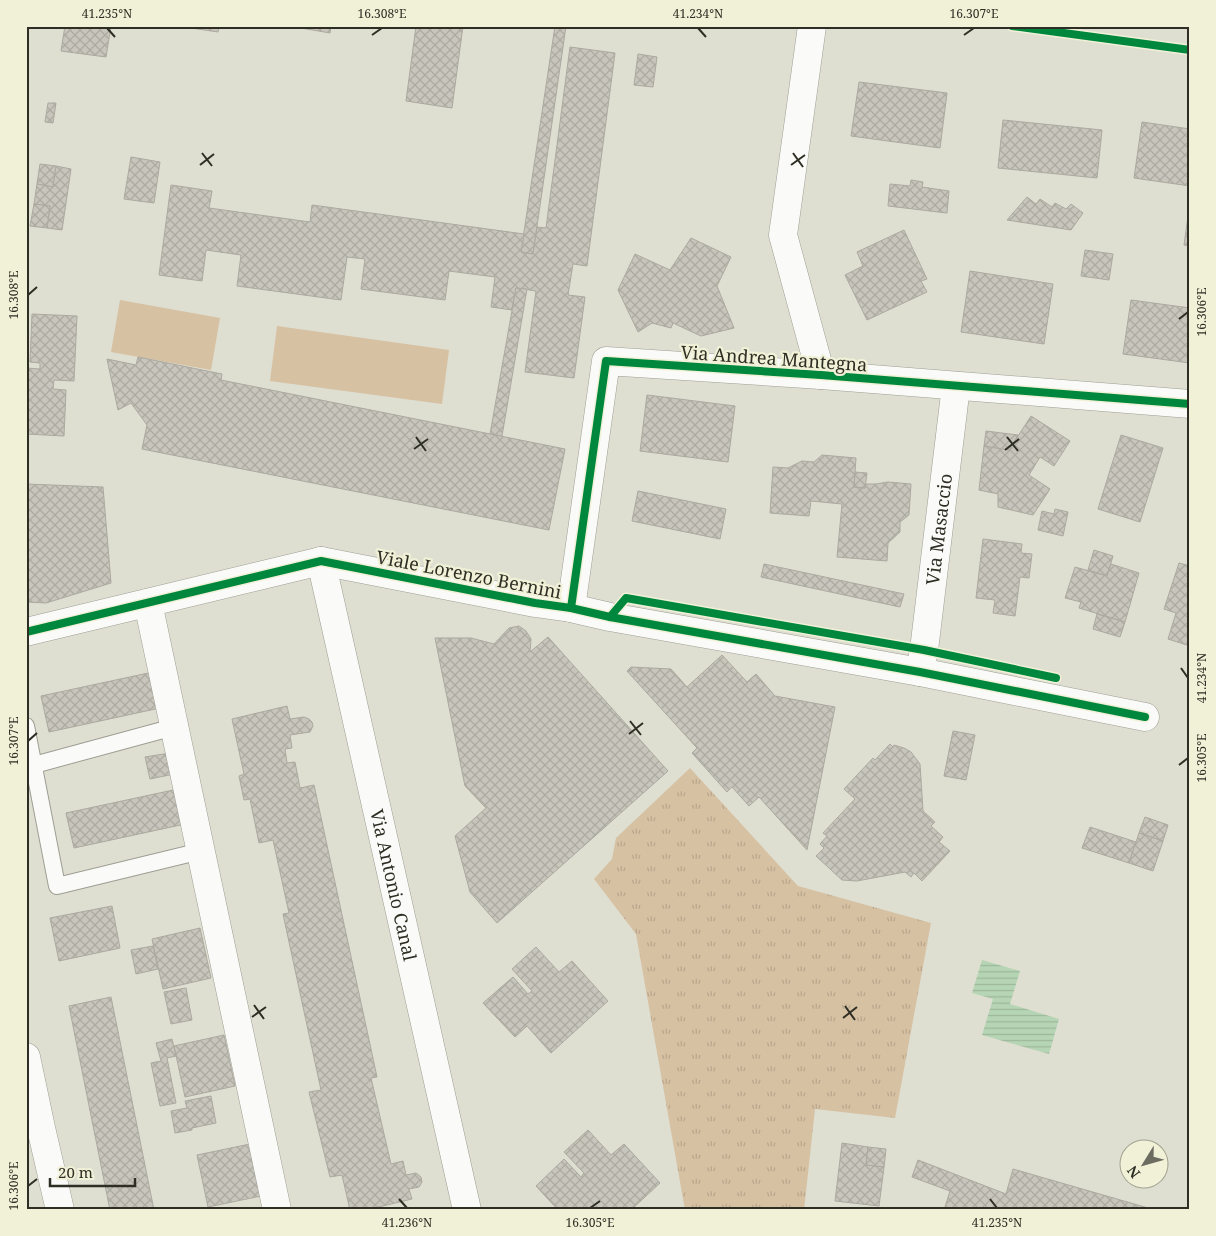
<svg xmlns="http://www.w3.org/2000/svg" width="1216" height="1236" viewBox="0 0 1216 1236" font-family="'Noto Serif',serif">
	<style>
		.park { fill: url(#park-tufts) }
		.pitch { fill: #d7c1a3 }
		.water { fill: url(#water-rules) }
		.building { fill: url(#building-cross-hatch); stroke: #aba9a0 }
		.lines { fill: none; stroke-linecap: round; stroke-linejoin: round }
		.service-casing { stroke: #9e9e94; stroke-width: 18 }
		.minor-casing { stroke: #9e9e94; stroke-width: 29 }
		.tertiary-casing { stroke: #9e9e94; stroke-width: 29 }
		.service { stroke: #fafaf8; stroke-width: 16 }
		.minor { stroke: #fafaf8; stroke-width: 28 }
		.tertiary { stroke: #fafaf8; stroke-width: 28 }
		.cycleway-casing { stroke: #f1f1d8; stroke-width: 11 }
		.cycleway { stroke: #00873e; stroke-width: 8 }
		.ticks { fill: none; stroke: #2e2e24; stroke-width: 2 }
		.labels { text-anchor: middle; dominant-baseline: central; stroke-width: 4.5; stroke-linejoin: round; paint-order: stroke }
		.street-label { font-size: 18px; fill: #2e2e24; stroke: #f1f1d8 }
		.neatline { fill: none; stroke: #2e2e24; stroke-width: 2 }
		.ticks-label { font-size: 12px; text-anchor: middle; fill: #2e2e24 }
	</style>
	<defs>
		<pattern id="park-tufts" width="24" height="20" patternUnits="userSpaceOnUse" patternTransform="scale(1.25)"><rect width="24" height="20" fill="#d7c1a3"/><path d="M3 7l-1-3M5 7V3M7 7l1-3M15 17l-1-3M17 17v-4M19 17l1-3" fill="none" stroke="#b9a68c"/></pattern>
		<pattern id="water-rules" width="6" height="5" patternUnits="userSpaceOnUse" patternTransform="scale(1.25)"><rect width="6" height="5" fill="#b6d5b4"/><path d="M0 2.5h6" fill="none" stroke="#9db79b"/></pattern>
		<pattern id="building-cross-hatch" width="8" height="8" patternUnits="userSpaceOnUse" patternTransform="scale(1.25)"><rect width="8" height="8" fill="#c8c6bc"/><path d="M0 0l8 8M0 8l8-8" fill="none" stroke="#acaaa1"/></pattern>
	</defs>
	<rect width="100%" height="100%" fill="#deded1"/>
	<path class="park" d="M 690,768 L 798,886 L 931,923 L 895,1118 L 815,1109 L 804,1210 L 685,1210 L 636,934 L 594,879 L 612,859 L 616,838 Z"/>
	<g class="pitch">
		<path d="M 120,300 L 220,318 L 211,370 L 111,352 Z"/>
		<path d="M 277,326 L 449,350 L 442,404 L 270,381 Z"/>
	</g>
	<path class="water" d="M 982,960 L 1020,971 L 1010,1004 L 1059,1019 L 1049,1054 L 982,1035 L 993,999 L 972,993 Z"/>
	<g class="building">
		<path d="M 65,26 L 111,26 L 106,57 L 61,51 Z"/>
		<path d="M 192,26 L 219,26 L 218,32 L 191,28 Z"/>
		<path d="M 301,26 L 331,26 L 330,33 L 301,28 Z"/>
		<path d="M 416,26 L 463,26 L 452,108 L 406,101 Z"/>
		<path d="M 555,26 L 566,26 L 533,254 L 521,252 Z"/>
		<path d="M 570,47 L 615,53 L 587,266 L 573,264 L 568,295 L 585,297 L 574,378 L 525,372 L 536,291 L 516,288 L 512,310 L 491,307 L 495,277 L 449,271 L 445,300 L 361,289 L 365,259 L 347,257 L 341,300 L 237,286 L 241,255 L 206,250 L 202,281 L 159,275 L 171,185 L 212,191 L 209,208 L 310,222 L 312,205 L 524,234 L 521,252 L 533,254 L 537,227 L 546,228 Z"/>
		<path d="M 638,54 L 657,57 L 653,87 L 634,85 Z"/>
		<path d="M 859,82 L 947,93 L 940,148 L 851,136 Z"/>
		<path d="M 48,103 L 56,103 L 53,123 L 45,122 Z"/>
		<path d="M 1003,120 L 1102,130 L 1097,178 L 998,168 Z"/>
		<path d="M 1142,122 L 1190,129 L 1190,186 L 1134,178 Z"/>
		<path d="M 131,157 L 160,162 L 154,203 L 124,199 Z"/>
		<path d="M 40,164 L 56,166 L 53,187 L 37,184 Z"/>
		<path d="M 56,166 L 71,169 L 62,230 L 47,228 L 50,206 L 34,204 L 37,184 L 53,187 Z"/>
		<path d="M 911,180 L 923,182 L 922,187 L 949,191 L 947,213 L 888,206 L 890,184 L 910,186 Z"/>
		<path d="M 1027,197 L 1036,204 L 1040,199 L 1052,207 L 1055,203 L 1066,209 L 1071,204 L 1083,213 L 1071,230 L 1007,220 Z"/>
		<path d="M 1190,202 L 1190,246 L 1184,245 Z"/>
		<path d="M 34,204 L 50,206 L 47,228 L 30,226 Z"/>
		<path d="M 904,230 L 927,279 L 921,281 L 927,292 L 867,320 L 845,275 L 863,266 L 857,252 Z"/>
		<path d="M 691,238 L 731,257 L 717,286 L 734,328 L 701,336 L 673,323 L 671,328 L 652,323 L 638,332 L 618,290 L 635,254 L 670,270 Z"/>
		<path d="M 1085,250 L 1113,254 L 1109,280 L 1081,276 Z"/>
		<path d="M 970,271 L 1053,284 L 1044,344 L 961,332 Z"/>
		<path d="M 516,288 L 527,289 L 502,436 L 490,434 Z"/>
		<path d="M 1131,300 L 1190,308 L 1190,363 L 1123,354 Z"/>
		<path d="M 32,314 L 77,316 L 74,381 L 54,380 L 53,389 L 66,390 L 64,436 L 26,434 L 26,368 L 40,369 L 40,363 L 30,362 Z"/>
		<path d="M 138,357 L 222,374 L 221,380 L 565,449 L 549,530 L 142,449 L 147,425 L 131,403 L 118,410 L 107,359 L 136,365 Z"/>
		<path d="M 647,395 L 735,406 L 728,462 L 640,451 Z"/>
		<path d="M 1031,416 L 1070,441 L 1054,466 L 1040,457 L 1029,475 L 1050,489 L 1033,515 L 998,507 L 998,494 L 979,490 L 984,446 L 1009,450 Z"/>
		<path d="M 986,431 L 1018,435 L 1009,450 L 984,446 Z"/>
		<path d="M 1121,435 L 1163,448 L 1140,522 L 1098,509 Z"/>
		<path d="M 822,455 L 856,458 L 854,487 L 865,488 L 866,484 L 876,484 L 888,482 L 911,484 L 909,515 L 900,522 L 900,532 L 888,543 L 887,561 L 837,557 L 842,504 L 811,501 L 809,516 L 770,513 L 773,467 L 788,468 L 802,461 L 814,462 Z"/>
		<path d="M 855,472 L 867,473 L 865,488 L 854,487 Z"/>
		<path d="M 26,484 L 103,487 L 111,583 L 46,603 L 26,602 Z"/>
		<path d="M 638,491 L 726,509 L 720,539 L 632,521 Z"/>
		<path d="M 1055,509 L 1068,512 L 1063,536 L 1038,530 L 1042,511 L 1054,514 Z"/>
		<path d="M 983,539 L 1022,544 L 1021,553 L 1032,554 L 1029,578 L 1020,577 L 1015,616 L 993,613 L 995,600 L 976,598 Z"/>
		<path d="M 1094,550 L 1113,556 L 1107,576 L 1088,570 Z"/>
		<path d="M 1179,563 L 1190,566 L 1190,646 L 1168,639 L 1176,613 L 1164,609 Z"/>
		<path d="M 764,564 L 904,594 L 900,607 L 761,577 Z"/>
		<path d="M 1111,564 L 1139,573 L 1125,622 L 1079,608 L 1081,602 L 1065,598 L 1075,567 L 1107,576 Z"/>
		<path d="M 1097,614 L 1125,622 L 1120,637 L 1093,629 Z"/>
		<path d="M 519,626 L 526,631 L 531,639 L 530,652 L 548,637 L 668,771 L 497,923 L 470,892 L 455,836 L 486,808 L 465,786 L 435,638 L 471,638 L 494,644 L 509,628 Z"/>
		<path d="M 722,655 L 747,682 L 756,674 L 775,696 L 835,707 L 807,850 L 759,797 L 749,806 L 732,787 L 727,792 L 692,753 L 697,748 L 627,671 L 631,667 L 671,669 L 687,687 Z"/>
		<path d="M 153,672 L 160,708 L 49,732 L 41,696 Z"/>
		<path d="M 287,706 L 290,719 L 304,717 L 309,719 L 312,722 L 313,726 L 310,732 L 290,735 L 292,748 L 285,749 L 287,763 L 295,762 L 300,788 L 314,785 L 377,1077 L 371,1078 L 391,1164 L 403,1161 L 406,1175 L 416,1173 L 421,1177 L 422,1182 L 419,1187 L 409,1189 L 412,1199 L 366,1210 L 350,1210 L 342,1175 L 330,1177 L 309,1092 L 321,1090 L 283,914 L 289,913 L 273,840 L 259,843 L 250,799 L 244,800 L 239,776 L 244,774 L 232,719 Z"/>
		<path d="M 953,731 L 975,735 L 966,780 L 944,776 Z"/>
		<path d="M 890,744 L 893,747 L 894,745 L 904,748 L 911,752 L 920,764 L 923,811 L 935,822 L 931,826 L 943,837 L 939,842 L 950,851 L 922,881 L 914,873 L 911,877 L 905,872 L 857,881 L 842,880 L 816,856 L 824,848 L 820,844 L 827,836 L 823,833 L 855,799 L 844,789 L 873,758 L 875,760 Z"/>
		<path d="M 170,753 L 174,774 L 150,779 L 145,757 Z"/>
		<path d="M 178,789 L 185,824 L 74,848 L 66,813 Z"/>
		<path d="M 1145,817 L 1168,825 L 1163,841 L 1139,833 Z"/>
		<path d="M 1090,827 L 1136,842 L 1129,863 L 1082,848 Z"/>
		<path d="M 1139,833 L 1163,841 L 1153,871 L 1129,863 Z"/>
		<path d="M 112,906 L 120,948 L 59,961 L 50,918 Z"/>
		<path d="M 200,928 L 211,978 L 163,989 L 152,939 Z"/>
		<path d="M 153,946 L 158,969 L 136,974 L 131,950 Z"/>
		<path d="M 536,947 L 559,972 L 572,961 L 608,1001 L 551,1053 L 527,1026 L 515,1037 L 483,1003 L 513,977 L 528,994 L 532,991 L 512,969 Z"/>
		<path d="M 186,988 L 192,1020 L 171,1024 L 164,992 Z"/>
		<path d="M 111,997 L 154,1210 L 110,1210 L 69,1006 Z"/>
		<path d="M 224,1035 L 235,1086 L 185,1097 L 174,1046 Z"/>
		<path d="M 172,1039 L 176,1056 L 167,1058 L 176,1103 L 160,1106 L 151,1063 L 161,1061 L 156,1043 Z"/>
		<path d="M 211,1096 L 216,1123 L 192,1128 L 192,1130 L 175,1133 L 171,1111 L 187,1108 L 185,1101 Z"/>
		<path d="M 588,1130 L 611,1155 L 624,1144 L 660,1183 L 631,1210 L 558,1210 L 536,1186 L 564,1159 L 581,1177 L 584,1173 L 564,1152 Z"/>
		<path d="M 842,1143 L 868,1147 L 866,1165 L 884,1167 L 879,1206 L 835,1201 Z"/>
		<path d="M 250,1144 L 261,1196 L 208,1207 L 197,1155 Z"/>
		<path d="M 868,1147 L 886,1149 L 884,1167 L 866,1165 Z"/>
		<path d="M 918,1160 L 1006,1194 L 1013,1169 L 1155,1210 L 944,1210 L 950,1191 L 912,1177 Z"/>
	</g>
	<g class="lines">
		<g class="service-casing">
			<g id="service">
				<path d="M 26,726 L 57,886 L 201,851"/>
				<path d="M 34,765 L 174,727"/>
			</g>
		</g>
		<g class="minor-casing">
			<g id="minor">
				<path d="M 812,26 L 783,235 L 821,375"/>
				<path id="s1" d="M 321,561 L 467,1210"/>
				<path d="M 148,603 L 277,1210"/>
				<path d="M 571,608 L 606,361 L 821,375 L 1190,404"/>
				<path d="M 26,632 L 321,561 L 535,603 L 571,608 L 610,617 L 920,672 L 1145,717"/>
				<path id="s2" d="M 920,672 L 924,650 L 956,386"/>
			</g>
		</g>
		<g class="tertiary-casing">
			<path id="tertiary" d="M 26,1057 L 41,1128 L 60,1210"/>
		</g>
		<use href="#service" class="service"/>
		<use href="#minor" class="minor"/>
		<use href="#tertiary" class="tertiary"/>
		<g class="cycleway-casing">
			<g id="cycleway">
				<path d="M 1012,26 L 1190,50"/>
				<path d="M 571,608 L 606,361 L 821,375 L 1190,404"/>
				<path d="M 610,617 L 626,598 L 924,650 L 1056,678"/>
				<path d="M 26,632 L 321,561 L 535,603 L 571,608 L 610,617 L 920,672 L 1145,717"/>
			</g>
		</g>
		<use href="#cycleway" class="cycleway"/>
	</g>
	<path class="ticks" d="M 107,28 L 115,37M 698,28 L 706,37M 372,35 L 382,28M 964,35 L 974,28M 202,153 L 212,166M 793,153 L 803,167M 200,165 L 214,154M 791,165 L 805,155M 28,295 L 37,287M 1179,319 L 1188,312M 416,437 L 426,451M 1007,437 L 1018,451M 414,449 L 428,439M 1005,450 L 1019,439M 1181,668 L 1188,678M 630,721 L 641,735M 629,734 L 643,723M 28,741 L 37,733M 1179,765 L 1188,758M 254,1005 L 264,1019M 845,1006 L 855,1020M 252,1017 L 266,1007M 843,1018 L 857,1007M 28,1186 L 37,1179M 399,1199 L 407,1208M 990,1199 L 997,1208M 590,1208 L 600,1201"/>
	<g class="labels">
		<g class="street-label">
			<text transform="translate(774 358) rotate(4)">Via Andrea Mantegna</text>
			<text stroke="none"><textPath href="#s2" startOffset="144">Via Masaccio</textPath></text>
			<text transform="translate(469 574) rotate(11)">Viale Lorenzo Bernini</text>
			<text stroke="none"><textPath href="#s1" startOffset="332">Via Antonio Canal</textPath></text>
		</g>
	</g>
	<rect width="1216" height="1236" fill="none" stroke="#f1f1d8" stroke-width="55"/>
	<g transform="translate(1144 1164) rotate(233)"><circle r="24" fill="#f1f1d8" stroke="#a3a390"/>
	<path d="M0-4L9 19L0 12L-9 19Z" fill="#6c6c61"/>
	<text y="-8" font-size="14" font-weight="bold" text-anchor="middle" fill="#2e2e24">N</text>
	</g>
	<path d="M50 1178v8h85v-8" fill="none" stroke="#2e2e24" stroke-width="2.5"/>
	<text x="58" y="1178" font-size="15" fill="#2e2e24" stroke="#f1f1d8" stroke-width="4" paint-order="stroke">20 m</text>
	<rect x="28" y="28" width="1160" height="1180" class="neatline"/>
	<g class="ticks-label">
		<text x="107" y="18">41.235°N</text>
		<text x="382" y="18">16.308°E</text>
		<text x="698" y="18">41.234°N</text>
		<text x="974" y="18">16.307°E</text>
		<text transform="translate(14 295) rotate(-90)" y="4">16.308°E</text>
		<text transform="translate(1202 312) rotate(-90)" y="4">16.306°E</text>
		<text transform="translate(1202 678) rotate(-90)" y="4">41.234°N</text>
		<text transform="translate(14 741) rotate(-90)" y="4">16.307°E</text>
		<text transform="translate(1202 758) rotate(-90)" y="4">16.305°E</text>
		<text transform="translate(14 1186) rotate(-90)" y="4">16.306°E</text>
		<text x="407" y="1227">41.236°N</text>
		<text x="590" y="1227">16.305°E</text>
		<text x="997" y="1227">41.235°N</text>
	</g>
</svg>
